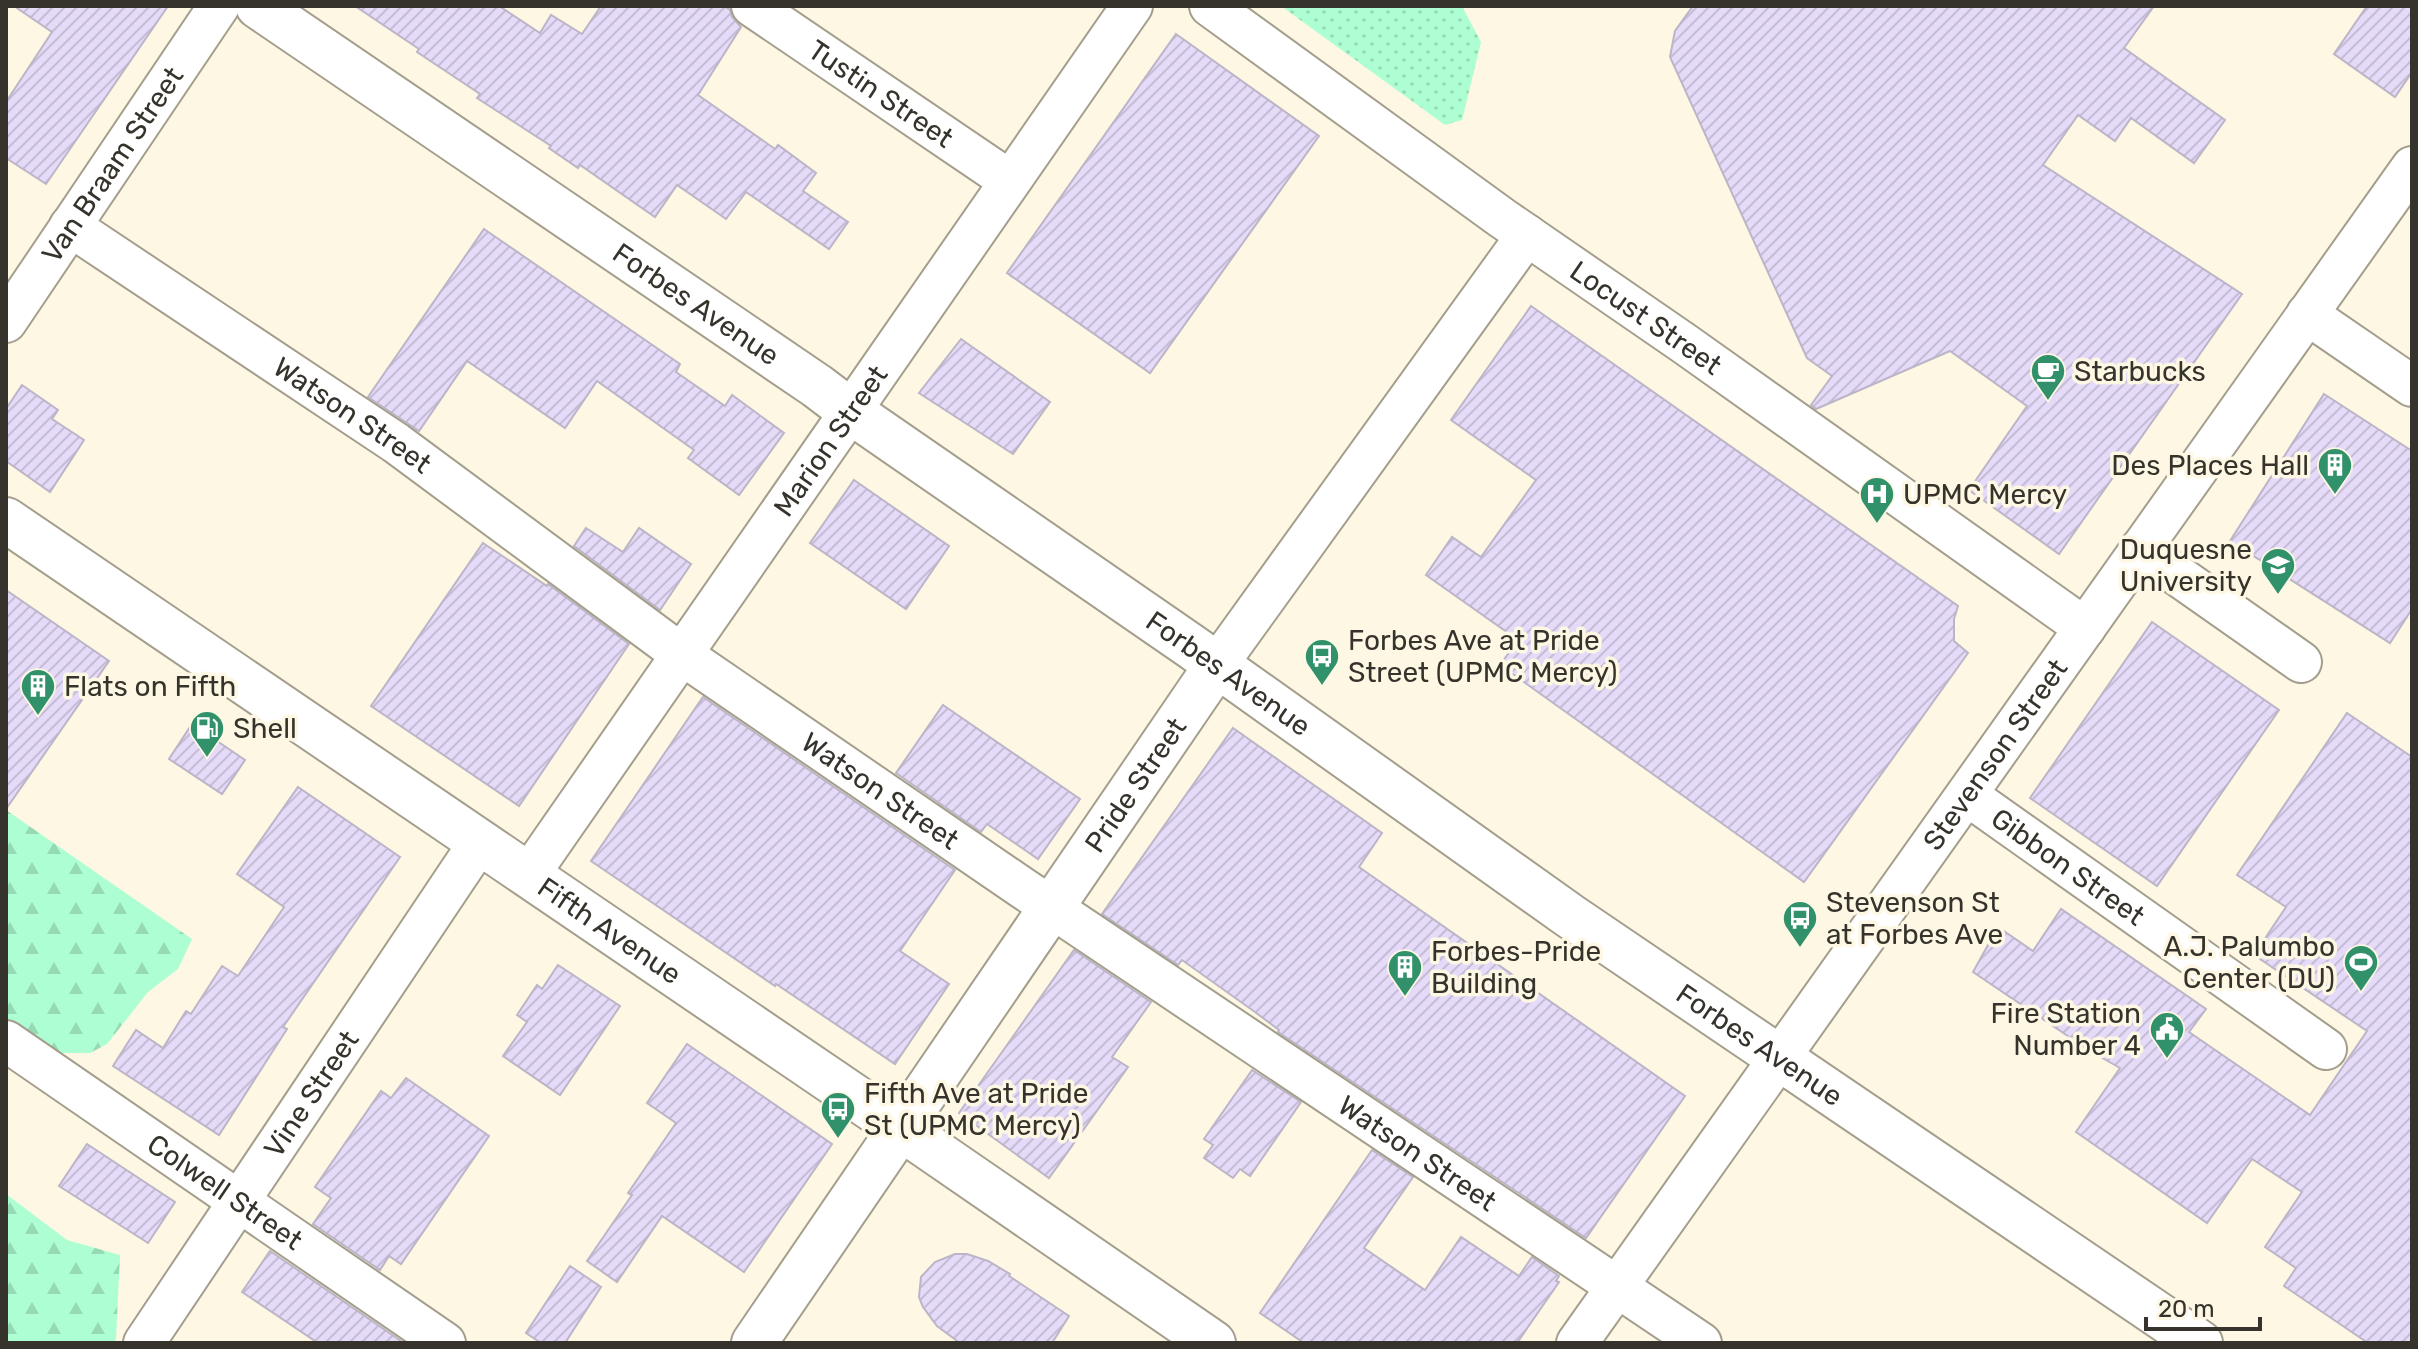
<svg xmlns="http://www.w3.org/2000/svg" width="2418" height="1349" viewBox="0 0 2418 1349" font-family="Rubik,sans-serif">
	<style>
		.grass { fill: url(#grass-dots) }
		.forest { fill: url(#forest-firs) }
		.building { fill: url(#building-hatch); stroke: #bcb5c7; stroke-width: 2 }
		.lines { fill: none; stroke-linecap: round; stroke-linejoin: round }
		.street-casing { stroke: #a49e8c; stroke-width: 44 }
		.secondary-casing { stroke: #a49e8c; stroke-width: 48 }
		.primary-casing { stroke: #a49e8c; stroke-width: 48 }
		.street { stroke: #fff; stroke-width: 40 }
		.secondary { stroke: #fff; stroke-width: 44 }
		.primary { stroke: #fff; stroke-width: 44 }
		.labels { text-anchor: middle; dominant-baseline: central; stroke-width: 7; stroke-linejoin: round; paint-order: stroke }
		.street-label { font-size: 28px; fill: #35332b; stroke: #fdf7e4 }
		.poi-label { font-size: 28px; fill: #35332b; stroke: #fdf7e4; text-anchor: start }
	</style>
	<defs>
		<pattern id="grass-dots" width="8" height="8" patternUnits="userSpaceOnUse" patternTransform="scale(2)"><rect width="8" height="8" fill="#adfed2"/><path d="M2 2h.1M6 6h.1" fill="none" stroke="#95dab4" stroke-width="1.8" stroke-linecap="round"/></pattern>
		<pattern id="forest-firs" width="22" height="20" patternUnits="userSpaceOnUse" patternTransform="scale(2)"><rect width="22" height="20" fill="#adfed2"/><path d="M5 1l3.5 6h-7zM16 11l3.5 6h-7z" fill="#95dab4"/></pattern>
		<pattern id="building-hatch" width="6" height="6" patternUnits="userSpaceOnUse" patternTransform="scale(2)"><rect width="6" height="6" fill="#e5dbf9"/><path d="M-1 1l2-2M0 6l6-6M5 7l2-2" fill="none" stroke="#c5bcd6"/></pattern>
	</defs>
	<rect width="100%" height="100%" fill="#fdf7e4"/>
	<path class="grass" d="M 1281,6 L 1464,6 L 1464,10 L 1481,42 L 1462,120 L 1445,125 Z"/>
	<g class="forest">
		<path d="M 6,810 L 192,939 L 178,969 L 148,992 L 107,1044 L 90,1053 L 59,1053 L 6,1018 Z"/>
		<path d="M 6,1194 L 67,1240 L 120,1255 L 116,1339 L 113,1343 L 6,1343 Z"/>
	</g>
	<g class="building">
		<path d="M 14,6 L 168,6 L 46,184 L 6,158 L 6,102 L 52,32 Z"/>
		<path d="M 355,6 L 499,6 L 540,33 L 551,15 L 582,34 L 601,6 L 724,6 L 730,10 L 732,17 L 741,27 L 698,95 L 775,149 L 778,145 L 816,173 L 803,191 L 848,222 L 829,249 L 746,192 L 726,219 L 677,185 L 655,217 L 580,165 L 578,168 L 549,148 L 551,146 L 477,98 L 480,94 L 417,52 L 419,49 Z"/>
		<path d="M 1693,6 L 2154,6 L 2124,48 L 2225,120 L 2194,163 L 2131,118 L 2115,141 L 2078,115 L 2043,165 L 2242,294 L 2059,554 L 1969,490 L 2027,406 L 1950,351 L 1816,409 L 1811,405 L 1832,376 L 1807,358 L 1670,57 L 1675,31 Z"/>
		<path d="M 2367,6 L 2412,6 L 2412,72 L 2395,97 L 2334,54 Z"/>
		<path d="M 1176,34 L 1319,136 L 1150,373 L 1007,273 Z"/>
		<path d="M 484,229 L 680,364 L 676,372 L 725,406 L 732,395 L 784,433 L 739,495 L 688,458 L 694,450 L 597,381 L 565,428 L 467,361 L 419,431 L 368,397 Z"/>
		<path d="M 1531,306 L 1958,606 L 1954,619 L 1954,641 L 1968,653 L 1804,882 L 1500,665 L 1518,640 L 1426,575 L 1452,537 L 1481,557 L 1536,480 L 1451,420 Z"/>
		<path d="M 961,339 L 1050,402 L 1013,454 L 919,393 Z"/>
		<path d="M 22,385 L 58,410 L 52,419 L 84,440 L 50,492 L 6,461 L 6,409 Z"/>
		<path d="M 2324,394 L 2412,451 L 2412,609 L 2390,643 L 2230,541 Z"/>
		<path d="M 854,480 L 949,546 L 906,609 L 810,543 Z"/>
		<path d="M 586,528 L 623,552 L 639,528 L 691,564 L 660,610 L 574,546 Z"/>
		<path d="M 483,543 L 547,586 L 548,584 L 629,644 L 519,806 L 371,706 Z"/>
		<path d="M 6,590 L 109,661 L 6,809 Z"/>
		<path d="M 2152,622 L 2279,710 L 2157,886 L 2030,798 Z"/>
		<path d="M 703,697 L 955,870 L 900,951 L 949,984 L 895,1064 L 776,984 L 775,986 L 591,861 Z"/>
		<path d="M 943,705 L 1080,799 L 1038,859 L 987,824 L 981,832 L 896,773 Z"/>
		<path d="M 2347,713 L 2412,757 L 2412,1343 L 2368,1343 L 2284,1286 L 2296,1268 L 2265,1247 L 2302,1192 L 2252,1159 L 2207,1223 L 2076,1132 L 2120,1068 L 2090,1051 L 1973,972 L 1998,927 L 2033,951 L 2061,909 L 2206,1009 L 2189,1032 L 2310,1115 L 2367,1031 L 2254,955 L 2286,907 L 2237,875 Z"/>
		<path d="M 192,724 L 245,760 L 222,794 L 169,759 Z"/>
		<path d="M 1233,728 L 1382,833 L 1359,867 L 1685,1096 L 1586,1238 L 1278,1032 L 1279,1030 L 1255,1012 L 1182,960 L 1178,965 L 1102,914 Z"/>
		<path d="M 298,787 L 400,857 L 283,1027 L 287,1029 L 219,1135 L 113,1066 L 136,1030 L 163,1048 L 186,1011 L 191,1014 L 222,966 L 238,976 L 284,907 L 237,874 Z"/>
		<path d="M 1074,950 L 1151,1002 L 1112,1057 L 1128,1067 L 1049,1178 L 959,1113 Z"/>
		<path d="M 558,965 L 620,1006 L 560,1095 L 503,1056 L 527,1022 L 517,1015 L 537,985 L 542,989 Z"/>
		<path d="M 687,1044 L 832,1144 L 744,1272 L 662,1216 L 617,1282 L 587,1261 L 632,1195 L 628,1193 L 676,1123 L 647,1103 Z"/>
		<path d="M 1252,1070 L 1301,1102 L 1250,1176 L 1240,1169 L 1233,1178 L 1204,1158 L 1213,1145 L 1204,1139 Z"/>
		<path d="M 406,1078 L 489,1136 L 401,1264 L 389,1256 L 380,1270 L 313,1224 L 331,1198 L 315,1187 L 381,1091 L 391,1098 Z"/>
		<path d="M 87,1144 L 175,1202 L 148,1243 L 59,1186 Z"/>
		<path d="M 1372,1150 L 1413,1177 L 1364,1248 L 1425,1290 L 1461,1237 L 1519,1276 L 1532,1257 L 1559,1276 L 1556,1281 L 1559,1282 L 1517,1343 L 1304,1343 L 1260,1313 Z"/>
		<path d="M 270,1251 L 404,1343 L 318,1343 L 242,1292 Z"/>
		<path d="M 955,1254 L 967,1254 L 988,1261 L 1010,1274 L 1009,1276 L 1069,1316 L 1052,1343 L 960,1343 L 937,1326 L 923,1307 L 919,1297 L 921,1277 L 935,1262 Z"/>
		<path d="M 570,1266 L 601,1287 L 565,1343 L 541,1343 L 526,1333 Z"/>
	</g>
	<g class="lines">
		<g class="street-casing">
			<g id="street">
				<path id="s1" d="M 752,6 L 1010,181"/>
				<path id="s2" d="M 1210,6 L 1502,218 L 1685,344 L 2085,628"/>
				<path id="s3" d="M 70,226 L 396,443 L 681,654 L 1024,889 L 1701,1343"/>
				<path d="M 2307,314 L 2412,386"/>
				<path id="s4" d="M 6,322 L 219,6"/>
				<path d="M 2140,549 L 2301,662"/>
				<path d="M 1217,665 L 1527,235"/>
				<path id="s5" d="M 1967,795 L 2326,1049"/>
				<path id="s6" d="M 528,876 L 1132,6"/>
				<path id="s7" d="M 6,1041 L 445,1343"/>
				<path id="s8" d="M 144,1343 L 479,843"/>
				<path id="s9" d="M 1577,1343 L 2412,167"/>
			</g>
		</g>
		<g class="secondary-casing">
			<g id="secondary">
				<path id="s10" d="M 754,1343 L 1217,665"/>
			</g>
		</g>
		<g class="primary-casing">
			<g id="primary">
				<path id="s11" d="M 258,6 L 817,386 L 850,411 L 1192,647 L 1570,916 L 2200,1343"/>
				<path id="s12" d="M 6,520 L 902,1129 L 1213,1343"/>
			</g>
		</g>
		<use href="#street" class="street"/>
		<use href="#secondary" class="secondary"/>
		<use href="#primary" class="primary"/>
	</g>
	<defs>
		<g id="cafe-pin" transform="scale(1.8)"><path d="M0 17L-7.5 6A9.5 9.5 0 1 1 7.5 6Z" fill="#31916a" stroke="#fdf7e4"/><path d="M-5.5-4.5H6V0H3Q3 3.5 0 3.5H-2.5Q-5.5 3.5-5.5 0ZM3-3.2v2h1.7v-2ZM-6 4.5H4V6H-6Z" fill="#fff"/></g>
		<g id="building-pin" transform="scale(1.8)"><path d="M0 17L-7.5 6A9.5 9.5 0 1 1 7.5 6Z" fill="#31916a" stroke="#fdf7e4"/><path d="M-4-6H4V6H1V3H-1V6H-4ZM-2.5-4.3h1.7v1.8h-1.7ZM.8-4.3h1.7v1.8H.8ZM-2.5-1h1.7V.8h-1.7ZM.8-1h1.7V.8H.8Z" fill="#fff"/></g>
		<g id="hospital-pin" transform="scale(1.8)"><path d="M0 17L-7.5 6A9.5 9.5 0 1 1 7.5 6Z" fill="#31916a" stroke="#fdf7e4"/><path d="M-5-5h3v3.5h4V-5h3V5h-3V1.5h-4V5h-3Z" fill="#fff"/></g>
		<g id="university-pin" transform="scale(1.8)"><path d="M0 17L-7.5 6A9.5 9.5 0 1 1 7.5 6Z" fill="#31916a" stroke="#fdf7e4"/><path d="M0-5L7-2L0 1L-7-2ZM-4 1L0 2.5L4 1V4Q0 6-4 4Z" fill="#fff"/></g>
		<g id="bus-pin" transform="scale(1.8)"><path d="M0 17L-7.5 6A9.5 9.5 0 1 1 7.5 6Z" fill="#31916a" stroke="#fdf7e4"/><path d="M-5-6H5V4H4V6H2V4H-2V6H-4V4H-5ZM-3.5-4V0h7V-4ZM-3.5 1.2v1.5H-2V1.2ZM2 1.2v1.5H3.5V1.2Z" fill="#fff"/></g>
		<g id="fuel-pin" transform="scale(1.8)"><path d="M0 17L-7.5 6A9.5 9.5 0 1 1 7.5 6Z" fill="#31916a" stroke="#fdf7e4"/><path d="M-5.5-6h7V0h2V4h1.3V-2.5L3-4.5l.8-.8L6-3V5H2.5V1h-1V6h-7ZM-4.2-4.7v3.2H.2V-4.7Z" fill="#fff"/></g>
		<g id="stadium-pin" transform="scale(1.8)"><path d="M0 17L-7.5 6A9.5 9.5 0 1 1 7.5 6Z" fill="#31916a" stroke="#fdf7e4"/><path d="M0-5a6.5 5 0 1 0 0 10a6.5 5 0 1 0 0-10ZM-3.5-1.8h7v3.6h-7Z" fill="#fff"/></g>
		<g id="civic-pin" transform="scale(1.8)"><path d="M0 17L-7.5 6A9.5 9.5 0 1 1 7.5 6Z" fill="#31916a" stroke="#fdf7e4"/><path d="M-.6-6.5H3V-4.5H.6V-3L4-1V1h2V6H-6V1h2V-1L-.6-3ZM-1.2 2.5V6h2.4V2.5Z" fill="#fff"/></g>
	</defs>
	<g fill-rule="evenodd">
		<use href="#cafe-pin" x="2048" y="371"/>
		<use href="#building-pin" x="2335" y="465"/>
		<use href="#hospital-pin" x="1877" y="494"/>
		<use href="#university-pin" x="2278" y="565"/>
		<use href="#bus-pin" x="1322" y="656"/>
		<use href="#building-pin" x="38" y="686"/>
		<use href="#fuel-pin" x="207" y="728"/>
		<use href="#bus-pin" x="1800" y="918"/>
		<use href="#stadium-pin" x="2361" y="962"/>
		<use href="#building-pin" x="1405" y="967"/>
		<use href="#civic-pin" x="2167" y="1029"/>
		<use href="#bus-pin" x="838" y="1109"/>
	</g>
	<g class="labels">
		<g class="street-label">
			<text stroke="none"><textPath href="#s1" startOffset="156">Tustin Street</textPath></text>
			<text stroke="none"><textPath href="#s4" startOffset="190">Van Braam Street</textPath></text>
			<text stroke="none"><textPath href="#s11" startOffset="530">Forbes Avenue</textPath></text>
			<text stroke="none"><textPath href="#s2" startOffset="536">Locust Street</textPath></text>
			<text stroke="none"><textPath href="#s3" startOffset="340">Watson Street</textPath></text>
			<text stroke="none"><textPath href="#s6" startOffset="530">Marion Street</textPath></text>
			<text stroke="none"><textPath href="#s11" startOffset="1178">Forbes Avenue</textPath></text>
			<text stroke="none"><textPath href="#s9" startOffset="722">Stevenson Street</textPath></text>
			<text stroke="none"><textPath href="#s10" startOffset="676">Pride Street</textPath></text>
			<text stroke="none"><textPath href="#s3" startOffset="988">Watson Street</textPath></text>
			<text stroke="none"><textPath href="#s5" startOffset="124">Gibbon Street</textPath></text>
			<text stroke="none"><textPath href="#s12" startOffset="730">Fifth Avenue</textPath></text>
			<text stroke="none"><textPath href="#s11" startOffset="1826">Forbes Avenue</textPath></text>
			<text stroke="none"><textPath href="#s8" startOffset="300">Vine Street</textPath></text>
			<text stroke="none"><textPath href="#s3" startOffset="1636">Watson Street</textPath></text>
			<text stroke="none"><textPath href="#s7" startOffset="266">Colwell Street</textPath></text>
		</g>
		<g class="poi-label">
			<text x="2074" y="371">Starbucks</text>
			<text x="2309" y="465" text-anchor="end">Des Places Hall</text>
			<text x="1903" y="494">UPMC Mercy</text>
			<text x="2252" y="549" text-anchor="end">Duquesne<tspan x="2252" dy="32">University</tspan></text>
			<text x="1348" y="640">Forbes Ave at Pride<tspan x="1348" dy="32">Street (UPMC Mercy)</tspan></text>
			<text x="64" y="686">Flats on Fifth</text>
			<text x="233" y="728">Shell</text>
			<text x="1826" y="902">Stevenson St<tspan x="1826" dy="32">at Forbes Ave</tspan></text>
			<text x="2335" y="946" text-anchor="end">A.J. Palumbo<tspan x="2335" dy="32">Center (DU)</tspan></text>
			<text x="1431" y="951">Forbes-Pride<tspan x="1431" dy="32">Building</tspan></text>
			<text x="2141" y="1013" text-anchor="end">Fire Station<tspan x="2141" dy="32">Number 4</tspan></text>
			<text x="864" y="1093">Fifth Ave at Pride<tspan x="864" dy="32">St (UPMC Mercy)</tspan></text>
		</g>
	</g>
	<rect width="2418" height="1349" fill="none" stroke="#35332b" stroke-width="16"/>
	<path d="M2146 1317v12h114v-12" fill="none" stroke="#35332b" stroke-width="4"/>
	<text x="2158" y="1317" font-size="24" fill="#35332b" stroke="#fdf7e4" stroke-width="6" paint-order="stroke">20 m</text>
</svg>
